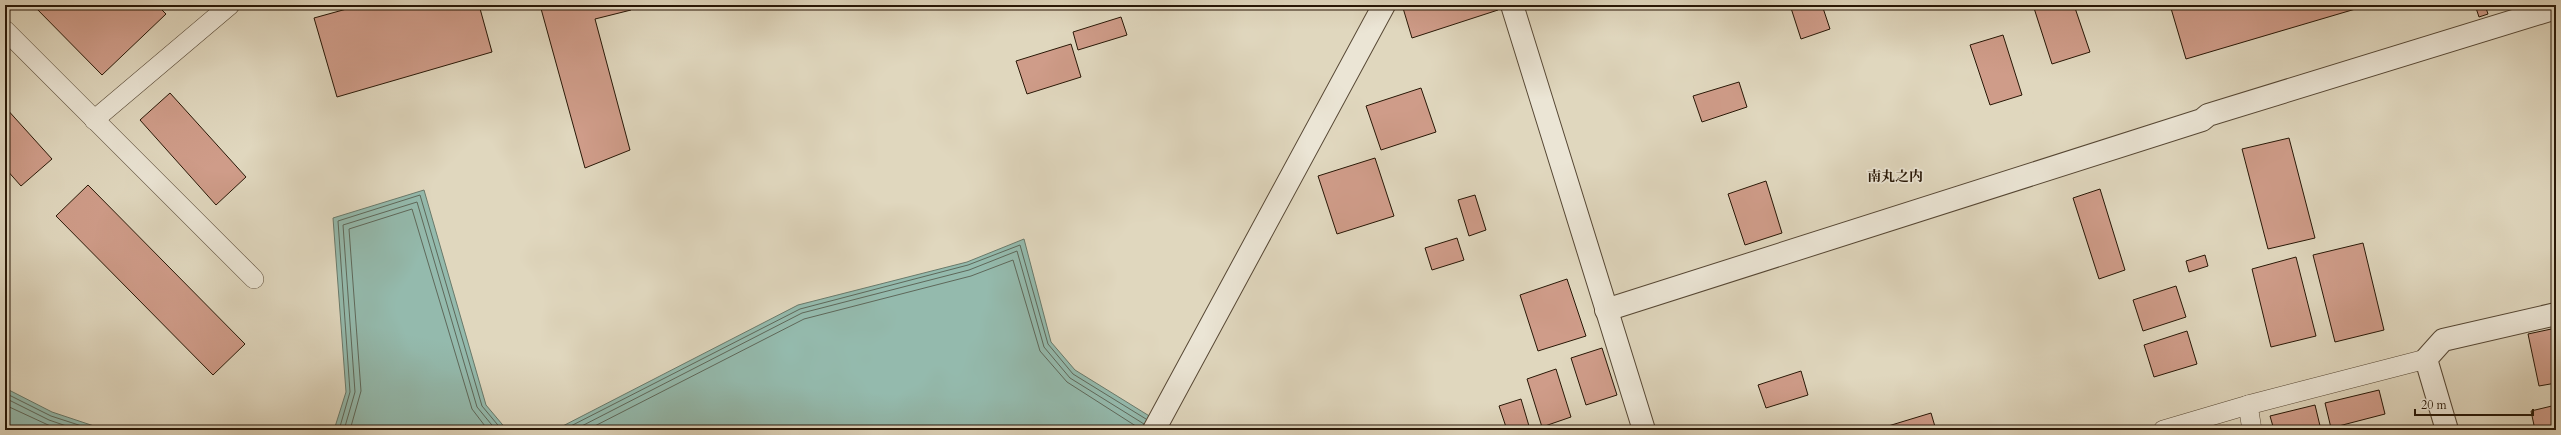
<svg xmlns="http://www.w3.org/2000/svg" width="2561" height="435" viewBox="0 0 2561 435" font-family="Cardo,'Noto Serif JP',serif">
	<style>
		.water { fill: #94baad; stroke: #69796a }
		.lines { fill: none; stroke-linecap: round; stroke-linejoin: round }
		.shore { stroke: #5e685a; stroke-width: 1 }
		.building { fill: #cf9c89; stroke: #281706 }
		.service-casing { stroke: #564734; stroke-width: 20 }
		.minor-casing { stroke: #564734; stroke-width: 24 }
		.service { stroke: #ebe5d5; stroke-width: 19 }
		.minor { stroke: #ebe5d5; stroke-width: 22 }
		.labels { text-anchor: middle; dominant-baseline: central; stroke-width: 3.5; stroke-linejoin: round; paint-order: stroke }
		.quarter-label { font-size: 14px; font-weight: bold; fill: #281706; stroke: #ebe5d5 }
	</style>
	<rect width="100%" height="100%" fill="#e0d7be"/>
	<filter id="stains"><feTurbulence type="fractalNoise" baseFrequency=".005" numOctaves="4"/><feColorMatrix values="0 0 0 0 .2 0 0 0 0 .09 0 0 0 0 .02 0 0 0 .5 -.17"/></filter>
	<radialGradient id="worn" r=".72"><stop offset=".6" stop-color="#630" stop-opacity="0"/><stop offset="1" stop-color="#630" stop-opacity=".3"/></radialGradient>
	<g class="water">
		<path d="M 424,190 L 486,405 L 507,430 L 334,430 L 346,392 L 333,218 Z"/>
		<path d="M 1024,239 L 1051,342 L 1075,370 L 1172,430 L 555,430 L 798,305 L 967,262 Z"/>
		<path d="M 5,388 L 52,412 L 106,430 L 5,430 Z"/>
	</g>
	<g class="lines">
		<g class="shore">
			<path d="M 5,393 L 51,416 L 94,430"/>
			<path d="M 5,398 L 49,420 L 78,430"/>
			<path d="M 5,405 L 59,430"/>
			<path d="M 339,430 L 350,392 L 338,221 L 420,195 L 482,406 L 502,430"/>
			<path d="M 344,430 L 355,392 L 343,225 L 417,202 L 477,407 L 496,430"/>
			<path d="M 350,430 L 361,391 L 349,229 L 412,209 L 472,409 L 488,430"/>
			<path d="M 563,430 L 800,309 L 968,265 L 1020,245 L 1048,344 L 1073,374 L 1146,419"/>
			<path d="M 574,430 L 802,313 L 969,270 L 1017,251 L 1044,347 L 1070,378 L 1144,424"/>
			<path d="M 587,430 L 804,319 L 971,276 L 1013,260 L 1040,351 L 1067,382 L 1142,430"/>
		</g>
	</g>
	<g class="building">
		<path d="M 33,5 L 157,5 L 166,14 L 102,75 Z"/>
		<path d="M 361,5 L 479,5 L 492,52 L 337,97 L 314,18 Z"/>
		<path d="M 540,5 L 629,5 L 631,10 L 595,19 L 630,150 L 585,168 Z"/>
		<path d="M 1412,5 L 1496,5 L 1498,10 L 1412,38 L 1403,8 Z"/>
		<path d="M 1790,5 L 1822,5 L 1830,29 L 1801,39 Z"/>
		<path d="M 2033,5 L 2074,5 L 2090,52 L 2052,64 Z"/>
		<path d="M 2170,5 L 2369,5 L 2186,59 Z"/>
		<path d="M 2475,5 L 2485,5 L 2488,14 L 2479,17 Z"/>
		<path d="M 1121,17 L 1127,35 L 1078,50 L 1073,32 Z"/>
		<path d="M 2003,35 L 2022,95 L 1990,105 L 1970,45 Z"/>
		<path d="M 1071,44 L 1081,77 L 1027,94 L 1016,61 Z"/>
		<path d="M 1739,82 L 1747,107 L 1702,122 L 1693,96 Z"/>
		<path d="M 1421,88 L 1436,132 L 1381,150 L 1366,106 Z"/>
		<path d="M 170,93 L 246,177 L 216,205 L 140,120 Z"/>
		<path d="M 5,107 L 52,159 L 21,186 L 5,168 Z"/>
		<path d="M 2289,138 L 2315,238 L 2268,249 L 2242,149 Z"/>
		<path d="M 1375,158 L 1394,216 L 1337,234 L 1318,176 Z"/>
		<path d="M 1766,181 L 1782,233 L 1745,245 L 1728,194 Z"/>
		<path d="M 88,185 L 245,344 L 213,375 L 56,216 Z"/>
		<path d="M 2100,189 L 2125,270 L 2099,279 L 2073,198 Z"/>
		<path d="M 1475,195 L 1486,230 L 1469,236 L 1458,200 Z"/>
		<path d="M 1457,238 L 1464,260 L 1432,270 L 1425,248 Z"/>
		<path d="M 2363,243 L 2384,330 L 2335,342 L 2313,255 Z"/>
		<path d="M 2205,255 L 2208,266 L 2189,272 L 2186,261 Z"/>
		<path d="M 2296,257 L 2316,336 L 2271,347 L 2252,269 Z"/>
		<path d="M 1567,279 L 1586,336 L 1538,351 L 1520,295 Z"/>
		<path d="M 2176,286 L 2186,317 L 2143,331 L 2133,300 Z"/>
		<path d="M 2556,328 L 2556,383 L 2539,386 L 2528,334 Z"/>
		<path d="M 2187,331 L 2197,364 L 2154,377 L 2144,345 Z"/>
		<path d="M 1602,348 L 1617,395 L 1586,405 L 1571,358 Z"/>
		<path d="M 1556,369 L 1571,417 L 1542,427 L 1527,379 Z"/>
		<path d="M 1801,371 L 1808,395 L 1766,408 L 1758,385 Z"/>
		<path d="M 2379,390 L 2385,414 L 2331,428 L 2325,403 Z"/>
		<path d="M 1521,399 L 1529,426 L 1517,430 L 1507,430 L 1499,406 Z"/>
		<path d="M 2315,405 L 2321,430 L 2274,430 L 2270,416 Z"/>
		<path d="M 2556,405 L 2556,430 L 2535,430 L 2531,411 Z"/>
		<path d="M 1931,413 L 1936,430 L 1875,430 Z"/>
	</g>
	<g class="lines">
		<g class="service-casing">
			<g id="service">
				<path d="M 5,30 L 254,279"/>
				<path d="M 94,120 L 230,5"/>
				<path d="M 2248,405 L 2252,430"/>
				<path d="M 2163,430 L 2248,405 L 2426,359"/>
			</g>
		</g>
		<g class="minor-casing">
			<g id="minor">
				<path d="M 1512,5 L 1644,430"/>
				<path d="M 1606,310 L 2202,120 L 2208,115 L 2556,8"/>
				<path d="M 1154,430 L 1384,5"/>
				<path d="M 2447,430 L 2426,359 L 2443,340 L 2556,314"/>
			</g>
		</g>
		<use href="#service" class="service"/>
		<use href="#minor" class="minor"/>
	</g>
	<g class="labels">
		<g class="quarter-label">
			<text x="1895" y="176">南丸之内</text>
		</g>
	</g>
	<rect width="2561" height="435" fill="none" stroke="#e0d7be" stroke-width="20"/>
	<rect x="6" y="6" width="2549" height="423" fill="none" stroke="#281706" stroke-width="2"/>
	<rect x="10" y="10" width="2541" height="415" fill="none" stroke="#281706"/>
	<path d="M2415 409v6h118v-6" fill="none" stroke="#281706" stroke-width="2"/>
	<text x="2421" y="409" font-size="12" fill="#281706" stroke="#ebe5d5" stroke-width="3" paint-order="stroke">20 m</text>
	<rect width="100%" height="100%" filter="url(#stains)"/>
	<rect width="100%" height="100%" fill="url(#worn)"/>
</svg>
